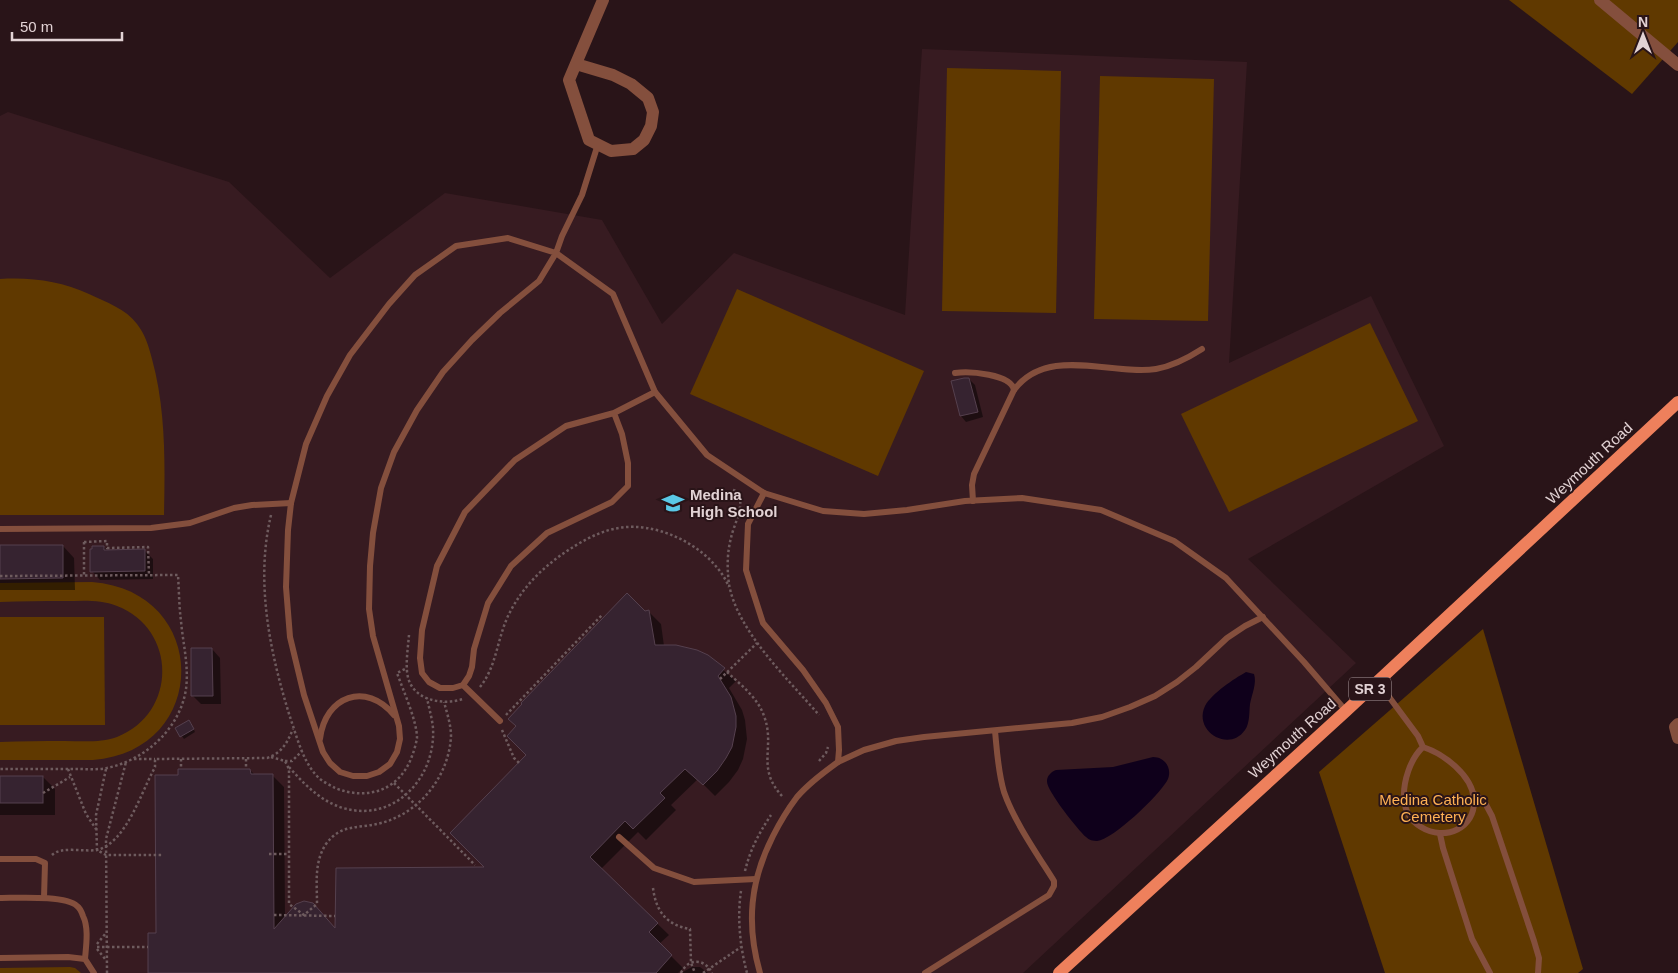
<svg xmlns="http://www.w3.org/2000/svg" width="1678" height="973" viewBox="0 0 1678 973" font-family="Helvetica,sans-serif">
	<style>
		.built { fill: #371b21 }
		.green { fill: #603900 }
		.water { fill: #0f001b }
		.shadow { fill: #0007 }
		.building { fill: #362330; stroke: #55404e }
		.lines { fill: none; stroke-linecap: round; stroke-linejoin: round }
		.path { stroke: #6e5b5e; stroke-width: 2.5; stroke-dasharray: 2.5 2.5; stroke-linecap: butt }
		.service { stroke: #844f3d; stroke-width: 6 }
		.minor { stroke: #844f3d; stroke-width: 12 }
		.primary { stroke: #ee805c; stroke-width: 12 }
		.labels { text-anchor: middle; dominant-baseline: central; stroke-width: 4; stroke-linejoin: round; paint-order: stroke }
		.shield { fill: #291418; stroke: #aa999c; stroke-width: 1 }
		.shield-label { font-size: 14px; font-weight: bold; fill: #e2d2d4 }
		.street-label { font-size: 15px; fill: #e2d2d4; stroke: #291418 }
		.poi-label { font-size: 15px; font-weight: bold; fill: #e2d2d4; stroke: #291418; text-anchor: start }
		.park-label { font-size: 15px; fill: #ffb154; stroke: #291418 }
	</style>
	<rect width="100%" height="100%" fill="#291418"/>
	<path class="built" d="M 922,49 L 1247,62 L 1229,363 L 1371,296 L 1444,446 L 1248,559 L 1356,663 L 1023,973 L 0,973 L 0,116 L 8,112 L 229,182 L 330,278 L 445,193 L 602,220 L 662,324 L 734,253 L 905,315 Z"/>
	<g class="green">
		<path d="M 1509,0 L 1678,0 L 1678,42 L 1632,94 Z"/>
		<path d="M 947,68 L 1061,71 L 1056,313 L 942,311 Z"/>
		<path d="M 1100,76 L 1214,79 L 1208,321 L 1094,319 Z"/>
		<path d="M 0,279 C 31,277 61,281 89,294 C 106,302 126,309 137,324 C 145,334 149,347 152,359 C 166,410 165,463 164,515 L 0,515 Z"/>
		<path d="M 737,289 L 924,371 L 878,476 L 690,394 Z"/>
		<path d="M 1370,323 L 1418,421 L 1229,512 L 1181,414 Z"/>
		<path d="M 92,582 C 211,591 211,751 93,760 L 0,760 L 0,742 C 21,741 43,741 64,741 C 82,741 100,743 117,737 C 178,713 177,629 117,606 C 100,599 82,601 64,601 C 43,601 21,601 0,602 L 0,583 Z"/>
		<path d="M 0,617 L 104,617 L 105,725 L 0,725 Z"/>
		<path d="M 1483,629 L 1583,969 L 1578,973 L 1385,973 L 1319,772 Z"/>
		<path d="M 70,967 L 75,968 L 81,973 L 0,973 L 0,968 Z"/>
	</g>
	<g class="water">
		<path d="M 1246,672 L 1254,674 C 1257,683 1252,694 1250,704 C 1249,712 1250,723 1245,730 C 1229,753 1193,731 1205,706 C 1212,693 1234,679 1246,672 Z"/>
		<path d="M 1153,757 C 1166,757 1173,770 1167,781 C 1158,796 1114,839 1097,841 C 1093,841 1089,840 1086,837 C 1078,830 1046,790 1047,781 C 1047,776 1051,772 1056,770 L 1113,767 Z"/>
	</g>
	<g class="shadow">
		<path d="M 969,379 L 975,385 L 983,417 L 966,422 L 961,416 Z"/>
		<path d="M 63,546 L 74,558 L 75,590 L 0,590 L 0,547 Z"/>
		<path d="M 104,547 L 108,551 L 144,550 L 153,559 L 153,579 L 100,580 L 92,571 Z"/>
		<path d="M 644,612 L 649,612 L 661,624 L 664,646 L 707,656 L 736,681 L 729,688 L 742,710 L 745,720 L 747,739 L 743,759 L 738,770 L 729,782 L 715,796 L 698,779 L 671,805 L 676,810 L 646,840 L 638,832 L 601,869 L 669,935 L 659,944 L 683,968 L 678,973 L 150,973 L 157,934 L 250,770 L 255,775 L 273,776 L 284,787 L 285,918 L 337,930 L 487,869 L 528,755 Z"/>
		<path d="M 212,649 L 220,658 L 221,704 L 201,704 L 192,695 Z"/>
		<path d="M 191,723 L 195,732 L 184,739 L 176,728 Z"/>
		<path d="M 0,777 L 43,777 L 55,789 L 55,815 L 0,815 Z"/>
		<path d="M 692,967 L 700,967 L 708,973 L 681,973 Z"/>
	</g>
	<g class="building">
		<path d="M 964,378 L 969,378 L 978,412 L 960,416 L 951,381 Z"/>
		<path d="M 0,545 L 63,545 L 63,578 L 0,579 Z"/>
		<path d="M 92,546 L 104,546 L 104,550 L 145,549 L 145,571 L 90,572 L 90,549 L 92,549 Z"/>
		<path d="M 627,593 L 645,611 L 649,610 L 655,645 L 676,645 L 697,650 L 708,655 L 725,668 L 718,676 L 731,697 L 736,716 L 736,727 L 732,747 L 726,758 L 717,771 L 703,785 L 685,769 L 660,793 L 665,798 L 633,829 L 625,821 L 590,857 L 658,923 L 649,932 L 672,955 L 656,973 L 148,973 L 148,933 L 156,933 L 155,775 L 178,775 L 178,769 L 250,769 L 251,774 L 273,774 L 274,929 L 296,904 L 304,901 L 313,903 L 335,928 L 336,868 L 484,867 L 450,833 L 526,755 L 507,736 L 516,726 L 508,719 L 522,704 L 521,703 Z"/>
		<path d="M 191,648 L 212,648 L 213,696 L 191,696 Z"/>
		<path d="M 189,720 L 194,729 L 180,737 L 175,728 Z"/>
		<rect x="0" y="776" width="43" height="27"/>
	</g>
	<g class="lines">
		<g class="path">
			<path d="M 733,490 L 737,491 C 746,506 734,523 731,538 C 727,553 727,569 729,584 C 737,631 788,679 819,715"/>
			<path d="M 271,515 C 255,582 270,653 290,717 C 297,737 303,763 319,778 C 323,782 330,785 335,788 C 368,801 400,790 412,756 C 414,751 416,744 417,738 C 417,721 403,690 397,673 L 407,668"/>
			<path d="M 84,542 L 107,541 L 107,548 L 148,547 L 149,575"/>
			<path d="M 84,542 L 84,576"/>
			<path d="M 0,576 L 178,575 C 179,590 179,606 181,621 C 183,644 189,666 186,689 C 180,729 145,760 107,768 C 97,770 86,769 76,769 C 51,769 25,769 0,769"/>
			<path d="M 409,635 C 408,647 406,660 407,671 C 409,700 441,706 463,699"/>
			<path d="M 727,672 C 741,685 758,698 764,716 C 776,747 755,768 783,797"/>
			<path d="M 720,679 L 757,643"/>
			<path d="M 480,687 C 497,666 497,638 509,614 C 522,588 541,569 564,553 C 595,532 622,520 660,531 C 688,539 717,559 729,587"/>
			<path d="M 506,715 L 602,615"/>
			<path d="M 502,730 L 514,758 L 519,763"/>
			<path d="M 271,757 L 285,761 L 289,769 L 289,904 L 304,915 L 317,904 C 317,883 314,862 326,844 C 341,823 360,829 381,823 C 420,813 449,776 451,736 C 451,725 447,713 444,702"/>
			<path d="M 134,759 L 155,759"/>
			<path d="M 181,759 L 181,769"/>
			<path d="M 246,759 L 246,769"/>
			<path d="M 285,761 L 292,761 L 302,751"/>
			<path d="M 819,761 L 826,753 L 828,747"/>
			<path d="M 289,767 C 304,784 320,801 343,808 C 394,823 436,778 433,728 C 432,718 429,708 427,698"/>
			<path d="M 68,769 L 86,814 L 96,829"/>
			<path d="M 106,769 L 96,815 L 97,850 L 106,855 L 162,855"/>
			<path d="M 394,783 L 475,865"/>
			<path d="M 43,793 L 70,777"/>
			<path d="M 269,854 L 289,854"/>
			<path d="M 52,855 C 61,846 85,852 97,850 C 125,843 140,796 152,773 L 155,767 L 155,759 L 267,758 C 282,753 287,743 293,729"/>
			<path d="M 745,871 C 750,850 759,833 771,815"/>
			<path d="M 653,888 C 656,911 666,925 690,929 L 691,963 L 695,973"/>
			<path d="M 741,891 C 737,917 740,947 747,973"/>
			<path d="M 274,915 L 335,916"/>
			<path d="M 97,944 L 106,933"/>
			<path d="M 97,947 L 148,947"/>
			<path d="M 97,949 L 106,960"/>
			<path d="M 107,973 L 106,839 L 126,762"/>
			<path d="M 681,973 C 688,958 705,958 712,973"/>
			<path d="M 703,973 L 741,947"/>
		</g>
		<g class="service">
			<path d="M 598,144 L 582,195 L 562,236 L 556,253 L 539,281 L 500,313 L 472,340 L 443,372 L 417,410 L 394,452 L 381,488 L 373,533 L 370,566 L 369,609 L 373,636 L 399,726 L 400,739 L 397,752 L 390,764 L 379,772 L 367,776 L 353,776 L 340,772 L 330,763 L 323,752 L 304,695 L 290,637 L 286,587 L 288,530 L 291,503 L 306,444 L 327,396 L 350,355 L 389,304 L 415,275 L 456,246 L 508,238 L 556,253 L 613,294 L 655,392 L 707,455 L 764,493 L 823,511 L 864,514 L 907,510 L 965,501 L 1022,498 L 1101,510 L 1174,541 L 1226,578 L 1304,662 L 1346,711"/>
			<path d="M 955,373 C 969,371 1011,374 1014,390"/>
			<path d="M 614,413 L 622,434 L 628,463 L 628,486 L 612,502 L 547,533 L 511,566 L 488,603 L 474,649 L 472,667 L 469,676 L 463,685 L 453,688 L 440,688 L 429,682 L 422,673 L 420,658 L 422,630 L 437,566 L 465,512 L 515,460 L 566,426 L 614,413 L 655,392"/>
			<path d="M 764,493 L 748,524 L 746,570 L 763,623 L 803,670 L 826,703 L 838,727 L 839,750 L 838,762 L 864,750 L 896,741 L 924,737 L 1072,723 L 1102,717 L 1130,707 L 1155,696 L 1177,682 L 1196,667 L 1227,638 L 1245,626 L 1263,617"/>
			<path d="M 973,501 L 972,485 L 974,474 L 1014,390 C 1048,345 1111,376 1156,369 C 1173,366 1188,358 1202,349"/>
			<path d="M 0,529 L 151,528 L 190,523 L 234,508 L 252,505 L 291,503"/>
			<path d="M 1378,682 L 1418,736 L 1423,747 C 1444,754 1472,775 1474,799 C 1476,828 1445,842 1421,827 C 1411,821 1405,811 1404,799 C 1403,782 1410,759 1423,747"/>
			<path d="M 463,685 L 500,721"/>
			<path d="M 320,739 C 325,696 366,681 394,715"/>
			<path d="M 1473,793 L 1484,801 L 1492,816 L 1534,941 L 1539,958 L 1538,973"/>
			<path d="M 1440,834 L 1443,848 L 1472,939 L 1490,973"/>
			<path d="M 619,837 L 654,868 L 694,882 L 756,879"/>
			<path d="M 0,859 L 36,859 L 45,863 L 44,898"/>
			<path d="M 0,898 C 17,898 66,895 77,906 C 80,908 82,913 83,916 C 89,928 86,946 85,959"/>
			<path d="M 0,958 L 68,957 L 85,959 L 94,973"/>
			<path d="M 760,973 C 746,924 750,881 773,836 C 780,822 788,809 797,797 C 809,783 824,772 838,762"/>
			<path d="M 925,973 L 1049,895 L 1054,886 L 1054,881 C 1037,854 1014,821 1004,792 C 998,772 997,751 995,731"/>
		</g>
		<g class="minor">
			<path d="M 1600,0 L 1678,65"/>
			<path d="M 576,64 L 613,75 L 631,84 L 648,98 L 653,112 L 651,126 L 644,140 L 633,149 L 611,151 L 589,140 L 569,80 L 603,0"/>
			<path d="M 1678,724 L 1675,727 L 1678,738"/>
		</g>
		<path class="primary" d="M 1059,973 L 1346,711 L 1678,402"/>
	</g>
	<defs>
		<g id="school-bare" transform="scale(1.725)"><path d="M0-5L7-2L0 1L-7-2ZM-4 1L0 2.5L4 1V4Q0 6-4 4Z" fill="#5ac8e6" stroke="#291418" stroke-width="2.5" paint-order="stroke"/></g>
	</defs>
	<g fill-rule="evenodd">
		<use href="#school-bare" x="673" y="503"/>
	</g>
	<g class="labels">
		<rect class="shield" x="1349" y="677.5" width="42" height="23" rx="4"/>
		<g class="shield-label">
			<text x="1370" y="689">SR 3</text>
		</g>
		<g class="street-label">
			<text transform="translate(1589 463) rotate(-43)">Weymouth Road</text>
			<text transform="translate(1292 738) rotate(-42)">Weymouth Road</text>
		</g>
		<g class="poi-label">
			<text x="690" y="494">Medina<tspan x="690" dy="17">High School</tspan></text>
		</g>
		<g class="park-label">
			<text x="1433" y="799">Medina Catholic<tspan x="1433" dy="17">Cemetery</tspan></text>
		</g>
	</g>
	<g transform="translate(1643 35)" stroke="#291418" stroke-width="4" paint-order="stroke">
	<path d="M0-4L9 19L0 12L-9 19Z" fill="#e2d2d4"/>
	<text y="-8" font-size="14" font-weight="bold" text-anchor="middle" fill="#e2d2d4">N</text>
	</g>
	<path d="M12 32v8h110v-8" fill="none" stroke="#e2d2d4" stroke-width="2.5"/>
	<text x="20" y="32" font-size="15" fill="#e2d2d4" stroke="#291418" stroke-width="4" paint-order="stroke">50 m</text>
</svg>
